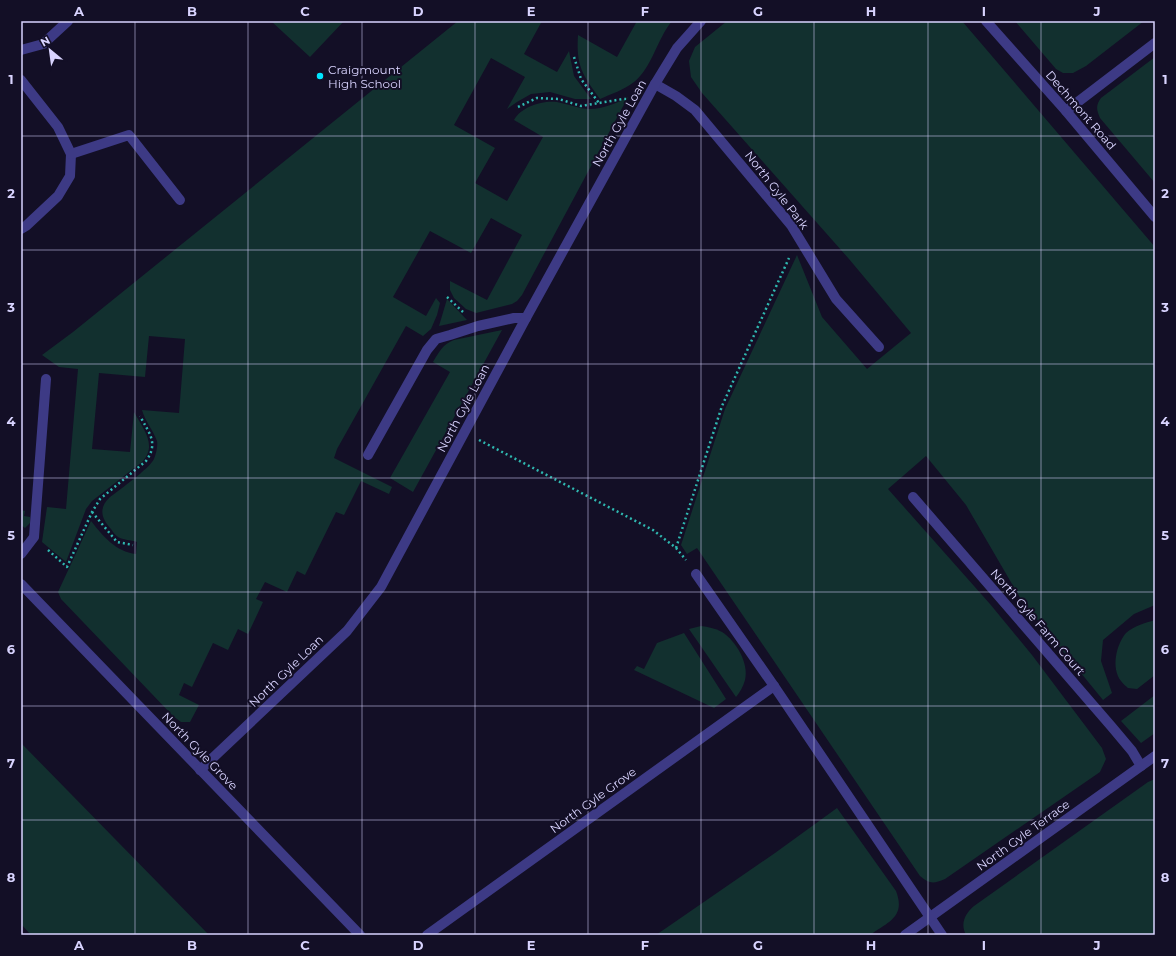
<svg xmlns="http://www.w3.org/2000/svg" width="1176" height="956" viewBox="0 0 1176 956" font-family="Montserrat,sans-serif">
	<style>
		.green { fill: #12302f }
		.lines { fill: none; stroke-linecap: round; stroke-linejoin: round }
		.path { stroke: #2fb8b0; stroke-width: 2.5; stroke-dasharray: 2 3; stroke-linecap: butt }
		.minor { stroke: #3d3a85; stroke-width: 10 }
		.grid { fill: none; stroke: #d9d4ff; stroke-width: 1; stroke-opacity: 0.55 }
		.poi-dot { fill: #00e5ff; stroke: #130f26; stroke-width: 1.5 }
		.labels { text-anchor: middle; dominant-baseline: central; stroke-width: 4; stroke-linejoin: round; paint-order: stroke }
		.poi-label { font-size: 12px; fill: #d9d4ff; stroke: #130f26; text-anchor: start }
		.street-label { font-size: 12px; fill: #d9d4ff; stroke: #130f26 }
		.neatline { fill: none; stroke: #d9d4ff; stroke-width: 1.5 }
		.grid-label { font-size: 13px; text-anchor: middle; font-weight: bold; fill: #d9d4ff }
	</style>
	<rect width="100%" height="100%" fill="#130f26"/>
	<g class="green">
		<path d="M 271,21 L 344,21 L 310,57 Z"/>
		<path d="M 458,21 L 542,21 L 524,54 L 557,72 L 569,51 L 574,76 L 591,99 L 575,99 L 550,92 L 531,94 L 517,102 L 507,109 L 525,77 L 491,58 L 454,125 L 495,148 L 475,183 L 507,201 L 543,137 L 514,120 C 521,107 542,100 557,102 C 568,104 579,109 590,109 C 603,109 617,103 628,97 L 522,295 L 517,301 L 512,304 L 476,313 L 466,309 L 454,298 L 450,290 L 450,281 L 487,300 L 522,235 L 491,218 L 471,253 L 430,231 L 393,297 L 426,316 L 436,298 L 440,303 L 437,315 L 431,329 L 423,336 L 406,326 L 337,449 L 334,458 L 392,487 L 389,494 L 361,481 L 344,515 L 336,512 L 305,575 L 297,571 L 287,592 L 265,582 L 256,599 L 263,602 L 248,634 L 238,629 L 228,650 L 213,643 L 192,687 L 184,683 L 179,695 L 199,705 L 190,722 L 181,722 L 173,716 L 61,599 L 58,592 L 91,521 C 103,536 116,552 136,554 L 137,542 C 131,540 123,540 118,537 C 115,535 113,532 111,529 C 102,519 98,509 109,498 C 119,490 149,469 154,459 C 156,454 158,446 157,441 C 153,430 145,421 142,410 L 179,413 L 185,339 L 149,336 L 145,377 L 99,373 L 92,449 L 130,452 L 134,412 C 143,429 158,445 142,462 L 92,501 L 86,509 L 66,562 L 42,542 L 47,507 L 66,509 L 78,369 L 59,367 L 42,355 L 73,332 Z"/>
		<path d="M 637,21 L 672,21 C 657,39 652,68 634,82 C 624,90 611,94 600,99 C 582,74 576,66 578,35 L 617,57 Z"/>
		<path d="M 727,21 L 962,21 L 1155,247 L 1155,605 L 1134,614 L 1103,640 L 1101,661 L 1112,693 L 1103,700 L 1022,601 L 966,505 L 926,456 L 888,489 L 990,604 L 1032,655 L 1102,748 L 1106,759 L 1100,772 L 945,879 C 933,884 930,884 920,876 L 697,548 L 687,554 L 681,545 L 725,409 L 797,255 L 822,317 L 867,369 L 911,333 L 849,259 L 702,93 L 691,77 L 689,61 L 695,47 Z"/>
		<path d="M 1015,21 L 1144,21 L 1086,66 L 1073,73 L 1063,73 L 1056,69 Z"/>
		<path d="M 1155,57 L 1155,183 L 1100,118 C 1096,109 1096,105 1101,98 Z"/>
		<path d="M 447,299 L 467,320 L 439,326 Z"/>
		<path d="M 502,330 L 413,492 L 390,478 L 450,372 L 433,362 C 439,352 443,344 454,340 Z"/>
		<path d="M 21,510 L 25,511 L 24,516 L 30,517 L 30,523 L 25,528 L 21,525 Z"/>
		<path d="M 1155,620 L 1155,675 L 1137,689 L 1128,688 C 1126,686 1123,684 1121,681 C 1111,668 1116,645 1126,633 C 1134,626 1145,623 1155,620 Z"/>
		<path d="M 701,626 C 708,627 715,628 722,632 C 736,641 749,663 745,680 C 743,687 740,692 736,697 L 689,629 Z"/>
		<path d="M 684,633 L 726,699 L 714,708 L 634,670 L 637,666 L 644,669 L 657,643 Z"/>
		<path d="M 1155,695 L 1155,733 L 1141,743 L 1121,721 Z"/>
		<path d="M 21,743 L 209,935 L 31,935 L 21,924 Z"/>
		<path d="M 1155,779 L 1155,935 L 966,935 C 960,923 965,914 974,906 L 1148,782 Z"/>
		<path d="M 837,808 L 896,891 C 906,917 888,922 870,935 L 656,935 L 775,853 Z"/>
	</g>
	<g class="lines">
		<g class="path">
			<path d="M 574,57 L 581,79 L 599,103"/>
			<path d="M 518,107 L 537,98 L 559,99 L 581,106 L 623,99 L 626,99"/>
			<path d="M 447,297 L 463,312"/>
			<path d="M 479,440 L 653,530 L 676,548 L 686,560"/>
			<path d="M 92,512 L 117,542 L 133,545"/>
			<path d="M 676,548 L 722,406 L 789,258"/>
			<path d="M 48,550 L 67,567 L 92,512 L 100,499 L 146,461 C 159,443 149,433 140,416"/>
		</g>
		<g class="minor">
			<path d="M 986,21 L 1066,111 L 1155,217"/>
			<path d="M 21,50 L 43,44 L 68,21"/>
			<path d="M 21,80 L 58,127 L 71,154 L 70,176 L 58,196 L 26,226 L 21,229"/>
			<path d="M 655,84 L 676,96 L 695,110 L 791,225 L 836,299 L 879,347"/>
			<path d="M 1066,111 L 1155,43"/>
			<path d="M 71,154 L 129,135 L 180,200"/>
			<path d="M 368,455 L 427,350 L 436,339 L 450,335 L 478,326 L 514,318 L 526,318"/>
			<path d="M 913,497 L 1111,726 L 1132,751 L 1141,766"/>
			<path d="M 21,554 L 34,537 L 46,379"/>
			<path d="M 696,574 L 774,686 L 942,935"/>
			<path d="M 21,584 L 360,935"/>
			<path d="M 200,770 L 347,631 L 381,587 L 526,318 L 655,84 L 677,48 L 701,21"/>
			<path d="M 427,935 L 774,686"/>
			<path d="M 905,935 L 1155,756"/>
		</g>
	</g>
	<path class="grid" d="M 135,21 L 135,935M 248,21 L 248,935M 362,21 L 362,935M 475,21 L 475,935M 588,21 L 588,935M 701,21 L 701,935M 814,21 L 814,935M 928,21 L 928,935M 1041,21 L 1041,935M 21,136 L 1155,136M 21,250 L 1155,250M 21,364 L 1155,364M 21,478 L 1155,478M 21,592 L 1155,592M 21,706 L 1155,706M 21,820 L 1155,820"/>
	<circle class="poi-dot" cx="320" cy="76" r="4"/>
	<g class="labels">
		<g class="poi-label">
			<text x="328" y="69">Craigmount<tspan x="328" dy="14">High School</tspan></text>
		</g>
		<g class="street-label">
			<text transform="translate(1081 110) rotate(49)">Dechmont Road</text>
			<text transform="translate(619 123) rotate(-61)">North Gyle Loan</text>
			<text transform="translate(777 190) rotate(52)">North Gyle Park</text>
			<text transform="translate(463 408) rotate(-62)">North Gyle Loan</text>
			<text transform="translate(1038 622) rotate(49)">North Gyle Farm Court</text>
			<text transform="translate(286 671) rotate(-44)">North Gyle Loan</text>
			<text transform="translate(200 751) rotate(46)">North Gyle Grove</text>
			<text transform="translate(593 800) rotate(-36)">North Gyle Grove</text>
			<text transform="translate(1023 835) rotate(-36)">North Gyle Terrace</text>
		</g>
	</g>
	<rect width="1176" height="956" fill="none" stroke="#130f26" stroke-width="44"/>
	<g transform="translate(50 50) rotate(331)" stroke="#130f26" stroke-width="3" paint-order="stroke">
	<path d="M0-3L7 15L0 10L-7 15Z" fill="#d9d4ff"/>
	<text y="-6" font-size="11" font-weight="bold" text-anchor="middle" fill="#d9d4ff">N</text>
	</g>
	<rect x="22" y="22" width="1132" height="912" class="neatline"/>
	<g class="grid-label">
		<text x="79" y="16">A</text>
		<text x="192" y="16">B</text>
		<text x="305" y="16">C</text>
		<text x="418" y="16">D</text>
		<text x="531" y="16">E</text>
		<text x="645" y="16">F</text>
		<text x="758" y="16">G</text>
		<text x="871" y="16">H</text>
		<text x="984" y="16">I</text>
		<text x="1097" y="16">J</text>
		<text x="11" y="84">1</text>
		<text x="1165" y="84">1</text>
		<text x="11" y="198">2</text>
		<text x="1165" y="198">2</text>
		<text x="11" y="312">3</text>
		<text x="1165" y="312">3</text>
		<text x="11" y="426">4</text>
		<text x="1165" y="426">4</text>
		<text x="11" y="540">5</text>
		<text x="1165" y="540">5</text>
		<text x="11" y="654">6</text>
		<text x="1165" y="654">6</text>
		<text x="11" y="768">7</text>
		<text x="1165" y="768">7</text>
		<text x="11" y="882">8</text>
		<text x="1165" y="882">8</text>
		<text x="79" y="950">A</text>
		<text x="192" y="950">B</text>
		<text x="305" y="950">C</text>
		<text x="418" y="950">D</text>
		<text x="531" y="950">E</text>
		<text x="645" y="950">F</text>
		<text x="758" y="950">G</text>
		<text x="871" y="950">H</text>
		<text x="984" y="950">I</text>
		<text x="1097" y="950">J</text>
	</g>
</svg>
